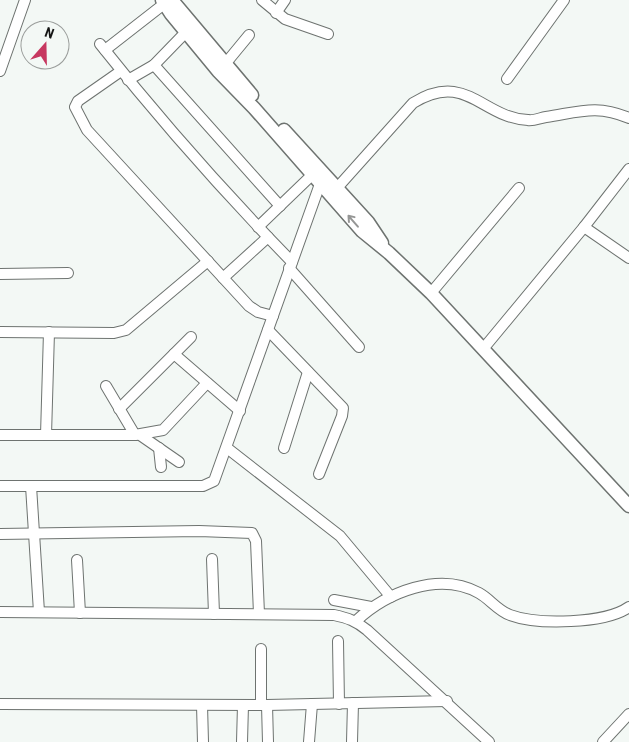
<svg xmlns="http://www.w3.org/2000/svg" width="629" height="742" viewBox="0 0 629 742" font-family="'Roboto Condensed',sans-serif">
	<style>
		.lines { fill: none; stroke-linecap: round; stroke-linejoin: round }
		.minor-casing { stroke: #6e7370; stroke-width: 12 }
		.major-casing { stroke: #6e7370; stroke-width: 15 }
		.minor { stroke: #fff; stroke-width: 10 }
		.major { stroke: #fff; stroke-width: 12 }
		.oneway { stroke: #959695 }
	</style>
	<rect width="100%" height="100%" fill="#f3f8f5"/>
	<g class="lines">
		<g class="minor-casing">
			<g id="minor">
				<path d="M 262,0 L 285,19 L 328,34"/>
				<path d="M 276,13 L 285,0"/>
				<path d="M 100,44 C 160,120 224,192 292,262"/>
				<path d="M 105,50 L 164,4"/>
				<path d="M 154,65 L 280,206"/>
				<path d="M 221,69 L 249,35"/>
				<path d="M 0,71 L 25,0"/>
				<path d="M 121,71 L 78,101 L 75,107 L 87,130 L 249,306 L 258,312 L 273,316"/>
				<path d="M 507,79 L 564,0"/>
				<path d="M 128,80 L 154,65 L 186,32"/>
				<path d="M 337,188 L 413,103 C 466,70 482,118 528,120 C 533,121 540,118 546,117 C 579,112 597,104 629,118"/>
				<path d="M 258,227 L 312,175"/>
				<path d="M 584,227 L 629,258"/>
				<path d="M 289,268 L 359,347"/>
				<path d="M 0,274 L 68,273"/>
				<path d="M 223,278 L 268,237"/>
				<path d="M 431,293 L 519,188"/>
				<path d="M 268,330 L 343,408 L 342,416 L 319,474"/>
				<path d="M 0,332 L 114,333 L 126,330 L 208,261"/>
				<path d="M 483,349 L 584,227 L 629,169"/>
				<path d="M 174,354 L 240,411"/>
				<path d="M 106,386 L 135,435"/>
				<path d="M 119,409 L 191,337"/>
				<path d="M 0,435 L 135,435 L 163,430 L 207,383"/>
				<path d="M 46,435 L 49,332"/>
				<path d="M 140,435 L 179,462"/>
				<path d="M 159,448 L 161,467"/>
				<path d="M 227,448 L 340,536 L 391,597"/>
				<path d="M 284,448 L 308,372"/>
				<path d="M 0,486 L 203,486 L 214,481 L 320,184"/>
				<path d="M 31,486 L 39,612"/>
				<path d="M 0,534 L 199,531 L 252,533 L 256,541 L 259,614"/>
				<path d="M 212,559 L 214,614"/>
				<path d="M 77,560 L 80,613"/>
				<path d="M 334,600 L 371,607"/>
				<path d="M 0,612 L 334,615 C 348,618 356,621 367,630 L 489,742"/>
				<path d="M 356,621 C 387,592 439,571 479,593 C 490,599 497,610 510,615 C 537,625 605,624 629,607"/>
				<path d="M 338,641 L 339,704"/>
				<path d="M 0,704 L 267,705 L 447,701"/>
				<path d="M 202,705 L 203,742"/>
				<path d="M 261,705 L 261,649"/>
				<path d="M 267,705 L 268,742"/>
				<path d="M 242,742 L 243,705"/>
				<path d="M 309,742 L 312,704"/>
				<path d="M 352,742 L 353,703"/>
				<path d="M 603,742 L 629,714"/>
			</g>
		</g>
		<g class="major-casing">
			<g id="major">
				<path d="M 162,0 L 171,14 L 218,71 L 254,108 L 362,231 L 389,253 L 431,293 L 629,506"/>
				<path d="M 172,0 L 252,95"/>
				<path d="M 284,130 L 368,222 L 382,243"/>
			</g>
		</g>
		<use href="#minor" class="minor"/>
		<use href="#major" class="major"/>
	</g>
	<defs><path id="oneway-shaft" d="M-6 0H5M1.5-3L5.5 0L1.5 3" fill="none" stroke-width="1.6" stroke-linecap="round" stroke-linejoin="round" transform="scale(1.25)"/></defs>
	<use class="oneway" href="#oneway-shaft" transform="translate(353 221) rotate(-131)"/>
	<g transform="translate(45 45) rotate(20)"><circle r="24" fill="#f3f8f5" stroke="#9a9d9b"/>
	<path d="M0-4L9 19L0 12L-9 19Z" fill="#c73860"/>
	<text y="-8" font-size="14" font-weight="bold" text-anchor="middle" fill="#141514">N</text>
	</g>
</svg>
